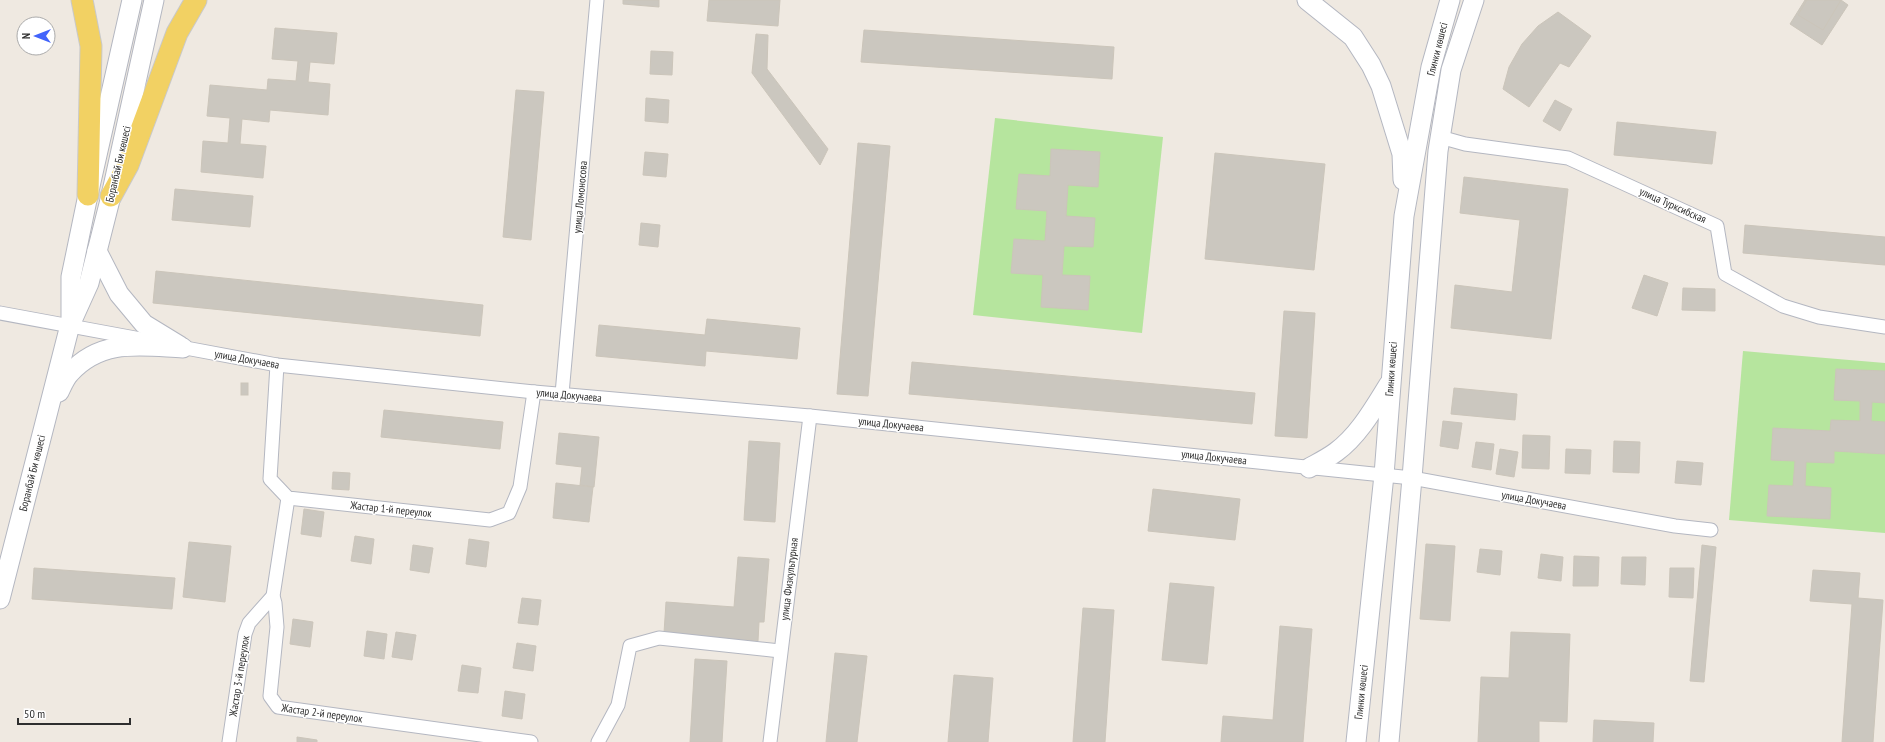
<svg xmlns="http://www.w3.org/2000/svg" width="1885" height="742" viewBox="0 0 1885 742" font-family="'PT Sans Narrow',sans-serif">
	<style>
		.green { fill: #b6e59e }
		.building { fill: #cbc7bf; stroke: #cbc5ba }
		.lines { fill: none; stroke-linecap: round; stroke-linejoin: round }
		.street-casing { stroke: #b4b7c1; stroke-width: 15 }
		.secondary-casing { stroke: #b4b7c1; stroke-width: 21 }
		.primary-casing { stroke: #c9c9c9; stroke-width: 23 }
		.street { stroke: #fff; stroke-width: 13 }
		.secondary { stroke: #fff; stroke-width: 19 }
		.primary { stroke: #f2d163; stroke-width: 21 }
		.labels { text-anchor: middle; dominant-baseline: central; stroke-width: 3; stroke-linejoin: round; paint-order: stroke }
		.street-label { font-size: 11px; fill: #2e2e2e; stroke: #fff }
	</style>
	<rect width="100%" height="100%" fill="#efe9e1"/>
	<g class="green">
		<path d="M 995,118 L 1163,137 L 1142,333 L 973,315 Z"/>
		<path d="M 1743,351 L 1885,363 L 1885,533 L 1729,520 Z"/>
	</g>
	<g class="building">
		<path d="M 623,0 L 659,0 L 659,7 L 623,4 Z"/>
		<path d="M 709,0 L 780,0 L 778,26 L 707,21 Z"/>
		<path d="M 1805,0 L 1841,0 L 1848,5 L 1822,45 L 1790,24 Z"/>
		<path d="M 1807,0 L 1841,0 L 1823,30 L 1798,15 Z"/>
		<path d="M 1558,12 L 1591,36 L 1569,67 L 1560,63 L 1529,107 L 1503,89 L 1509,67 L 1522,44 L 1538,26 Z"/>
		<path d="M 275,28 L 337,33 L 334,64 L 310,62 L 308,82 L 330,84 L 328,115 L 270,110 L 269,122 L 242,119 L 240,144 L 266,146 L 263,178 L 201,172 L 203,141 L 228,143 L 230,118 L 207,116 L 210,85 L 267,90 L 268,79 L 296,81 L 298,61 L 272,59 Z"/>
		<path d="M 864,30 L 1114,47 L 1112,79 L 861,62 Z"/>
		<path d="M 756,34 L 768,35 L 767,69 L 828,149 L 820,165 L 752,73 Z"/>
		<path d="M 651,51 L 673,52 L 672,75 L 650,74 Z"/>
		<path d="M 516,90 L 544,92 L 531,240 L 503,237 Z"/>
		<path d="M 646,98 L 669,100 L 668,123 L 645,121 Z"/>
		<path d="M 1555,100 L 1572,109 L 1560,131 L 1543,121 Z"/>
		<path d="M 1617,122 L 1716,132 L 1712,164 L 1614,155 Z"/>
		<path d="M 858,143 L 890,146 L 868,396 L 837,394 Z"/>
		<path d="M 1051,149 L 1100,152 L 1098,187 L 1068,185 L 1066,216 L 1095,218 L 1093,247 L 1064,246 L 1062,275 L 1090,276 L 1088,310 L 1041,307 L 1043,275 L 1011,273 L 1014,239 L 1045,241 L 1047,211 L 1016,209 L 1019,174 L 1050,176 Z"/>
		<path d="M 645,152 L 668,154 L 666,177 L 643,175 Z"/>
		<path d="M 1215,153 L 1325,164 L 1314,270 L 1205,259 Z"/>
		<path d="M 1464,177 L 1568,189 L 1551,339 L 1451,328 L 1455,285 L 1512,292 L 1520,220 L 1460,213 Z"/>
		<path d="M 175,189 L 253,196 L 250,227 L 172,220 Z"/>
		<path d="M 641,223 L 660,225 L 658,247 L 639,245 Z"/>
		<path d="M 1745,225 L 1885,237 L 1885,265 L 1743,253 Z"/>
		<path d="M 156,271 L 483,305 L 480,336 L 153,303 Z"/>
		<path d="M 1644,275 L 1668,283 L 1657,316 L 1632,308 Z"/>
		<path d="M 1683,288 L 1715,289 L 1715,311 L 1682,310 Z"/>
		<path d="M 1284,311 L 1315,313 L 1307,438 L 1275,436 Z"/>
		<path d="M 707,319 L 800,328 L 797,359 L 706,351 L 705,366 L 596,356 L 599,325 L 705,335 Z"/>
		<path d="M 912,362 L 1255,393 L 1252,424 L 909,394 Z"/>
		<path d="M 1836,369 L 1885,371 L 1885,403 L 1872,402 L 1871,421 L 1885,422 L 1885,454 L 1834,451 L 1834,463 L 1806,462 L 1805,486 L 1831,488 L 1830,519 L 1767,516 L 1769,485 L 1793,486 L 1795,461 L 1771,460 L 1773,428 L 1830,431 L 1831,420 L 1860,421 L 1860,401 L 1834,400 Z"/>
		<rect x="241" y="383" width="7" height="12"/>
		<path d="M 1454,388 L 1517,394 L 1515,420 L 1451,414 Z"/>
		<path d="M 384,410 L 503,422 L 500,449 L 381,437 Z"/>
		<path d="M 1443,421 L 1462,423 L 1458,449 L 1440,446 Z"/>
		<path d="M 559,433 L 599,437 L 594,487 L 580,485 L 582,467 L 556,464 Z"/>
		<path d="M 1523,435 L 1550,436 L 1549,469 L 1522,468 Z"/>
		<path d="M 749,441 L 780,443 L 775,522 L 744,520 Z"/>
		<path d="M 1614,441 L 1640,442 L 1639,473 L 1613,472 Z"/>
		<path d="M 1476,442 L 1494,444 L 1491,470 L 1472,467 Z"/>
		<path d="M 1500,449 L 1518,452 L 1514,477 L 1496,474 Z"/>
		<path d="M 1566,449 L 1591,450 L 1590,474 L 1565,473 Z"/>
		<path d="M 1677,461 L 1703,463 L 1701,485 L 1675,483 Z"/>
		<path d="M 333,472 L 350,473 L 349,490 L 332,489 Z"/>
		<path d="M 556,483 L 593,487 L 589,522 L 553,518 Z"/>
		<path d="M 1153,489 L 1240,499 L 1235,540 L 1148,531 Z"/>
		<path d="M 304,509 L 324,512 L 321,537 L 301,534 Z"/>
		<path d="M 355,536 L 374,539 L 371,564 L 351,561 Z"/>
		<path d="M 469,539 L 489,542 L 486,567 L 466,564 Z"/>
		<path d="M 189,542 L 231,546 L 225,602 L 183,597 Z"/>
		<path d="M 1426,544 L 1455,546 L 1450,621 L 1420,619 Z"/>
		<path d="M 413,545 L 433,548 L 429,573 L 410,570 Z"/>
		<path d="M 1702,545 L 1716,547 L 1704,682 L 1690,681 Z"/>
		<path d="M 1480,549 L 1502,551 L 1500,575 L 1477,572 Z"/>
		<path d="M 1541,554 L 1563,557 L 1561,581 L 1538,578 Z"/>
		<path d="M 1574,556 L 1599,557 L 1598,586 L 1573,586 Z"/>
		<path d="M 738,557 L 769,559 L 764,622 L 759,622 L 758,641 L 664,633 L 666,602 L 734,607 Z"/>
		<path d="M 1622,557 L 1646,557 L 1645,585 L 1621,584 Z"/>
		<path d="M 34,568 L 175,578 L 172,609 L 32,599 Z"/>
		<path d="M 1670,568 L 1694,568 L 1693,598 L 1669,597 Z"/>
		<path d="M 1813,570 L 1860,573 L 1858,598 L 1883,600 L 1873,742 L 1842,742 L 1852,604 L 1810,601 Z"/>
		<path d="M 1170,583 L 1214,587 L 1207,664 L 1162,660 Z"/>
		<path d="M 522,598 L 541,600 L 538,625 L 518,623 Z"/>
		<path d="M 1083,608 L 1114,610 L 1105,742 L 1073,742 Z"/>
		<path d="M 293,619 L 313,622 L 310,647 L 290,644 Z"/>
		<path d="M 1280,626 L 1312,629 L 1303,742 L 1221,742 L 1223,716 L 1273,720 Z"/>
		<path d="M 367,631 L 387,634 L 384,659 L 364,656 Z"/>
		<path d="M 396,632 L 416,635 L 412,660 L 392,657 Z"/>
		<path d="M 1511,632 L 1570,634 L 1567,722 L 1539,721 L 1539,742 L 1478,742 L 1481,677 L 1509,678 Z"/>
		<path d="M 517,643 L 536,646 L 533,671 L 513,668 Z"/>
		<path d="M 835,653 L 867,656 L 857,742 L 826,742 Z"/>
		<path d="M 695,659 L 727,661 L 722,742 L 690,742 Z"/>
		<path d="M 462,665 L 481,668 L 478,693 L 458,691 Z"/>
		<path d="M 954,675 L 993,678 L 988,742 L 948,742 Z"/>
		<path d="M 505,691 L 525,694 L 522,719 L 502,716 Z"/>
		<path d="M 1594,720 L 1654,723 L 1653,742 L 1593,742 Z"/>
		<path d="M 297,737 L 317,740 L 317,742 L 297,742 Z"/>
	</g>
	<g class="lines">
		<g class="street-casing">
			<g id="street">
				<path d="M 1440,137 L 1465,144 L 1568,158 L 1717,226 L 1725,274 L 1783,306 L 1819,317 L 1885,327"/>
				<path d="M 0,313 L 146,340"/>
				<path d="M 175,346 L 277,365 L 534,392 L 810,416 L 1412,478 L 1675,526 L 1711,530"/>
				<path d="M 277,365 L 270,479 L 288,498 L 490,520 L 509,513 L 520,487 L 534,392"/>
				<path d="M 562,394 L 597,0"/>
				<path d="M 288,498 L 273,596 L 275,603 L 277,627 L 270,696 L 278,707 L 531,742"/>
				<path d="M 229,742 L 245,634 L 249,623 L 273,596"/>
				<path d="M 598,742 L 618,705 L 630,646 L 659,638 L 780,651"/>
				<path d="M 770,742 L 810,416"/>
			</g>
		</g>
		<g class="secondary-casing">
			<g id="secondary">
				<path d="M 1307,0 L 1353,37 L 1371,65 L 1381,86 L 1402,154 L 1403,180"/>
				<path d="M 97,251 L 119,294 L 144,324 L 180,346"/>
				<path d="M 71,318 L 71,277 L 88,195 L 132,0"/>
				<path d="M 59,392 C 62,386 65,378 70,373 C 102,338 141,346 183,348"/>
				<path d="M 1309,468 C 1318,463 1328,458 1336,452 C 1359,435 1374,408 1389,384"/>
				<path d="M 0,599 L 70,325 L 89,283 L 111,196 L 154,0"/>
				<path d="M 1356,742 L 1384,475 L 1404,216 L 1431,67 L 1450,0"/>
				<path d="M 1389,742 L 1412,478 L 1438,151 L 1451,70 L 1474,0"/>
			</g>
		</g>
		<g class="primary-casing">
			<g id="primary">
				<path d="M 82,0 L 91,46 L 88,195"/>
				<path d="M 111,196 L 128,165 L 177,33 L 196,0"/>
			</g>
		</g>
		<use href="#street" class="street"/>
		<use href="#secondary" class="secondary"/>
		<use href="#primary" class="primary"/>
	</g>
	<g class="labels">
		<g class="street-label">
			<text transform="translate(1437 49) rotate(-76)">Глинки көшесі</text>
			<text transform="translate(118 164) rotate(-77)">Боранбай Би көшесі</text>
			<text transform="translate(580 197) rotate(-85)">улица Ломоносова</text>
			<text transform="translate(1673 205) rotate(24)">улица Турксибская</text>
			<text transform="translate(247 359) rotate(10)">улица Докучаева</text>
			<text transform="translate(1391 369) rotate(-86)">Глинки көшесі</text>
			<text transform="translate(569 395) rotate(5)">улица Докучаева</text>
			<text transform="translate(891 424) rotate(6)">улица Докучаева</text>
			<text transform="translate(1214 457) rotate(6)">улица Докучаева</text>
			<text transform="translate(32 473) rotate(-76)">Боранбай Би көшесі</text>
			<text transform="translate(1534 500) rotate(10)">улица Докучаева</text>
			<text transform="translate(391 509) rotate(6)">Жастар 1-й переулок</text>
			<text transform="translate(789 579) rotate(-83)">улица Физкультурная</text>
			<text transform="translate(239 676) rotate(-81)">Жастар 3-й переулок</text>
			<text transform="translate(1361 692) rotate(-84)">Глинки көшесі</text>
			<text transform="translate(322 713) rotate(8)">Жастар 2-й переулок</text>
		</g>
	</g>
	<g transform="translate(36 36) rotate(270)"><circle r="19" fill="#ffffff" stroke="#ababab"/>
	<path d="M0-3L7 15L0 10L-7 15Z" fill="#4264fb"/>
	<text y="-6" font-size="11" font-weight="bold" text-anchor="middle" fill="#2e2e2e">N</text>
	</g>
	<path d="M18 718v6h112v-6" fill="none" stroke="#2e2e2e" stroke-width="2"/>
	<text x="24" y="718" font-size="12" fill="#2e2e2e" stroke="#ffffff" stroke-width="3" paint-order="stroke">50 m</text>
</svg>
